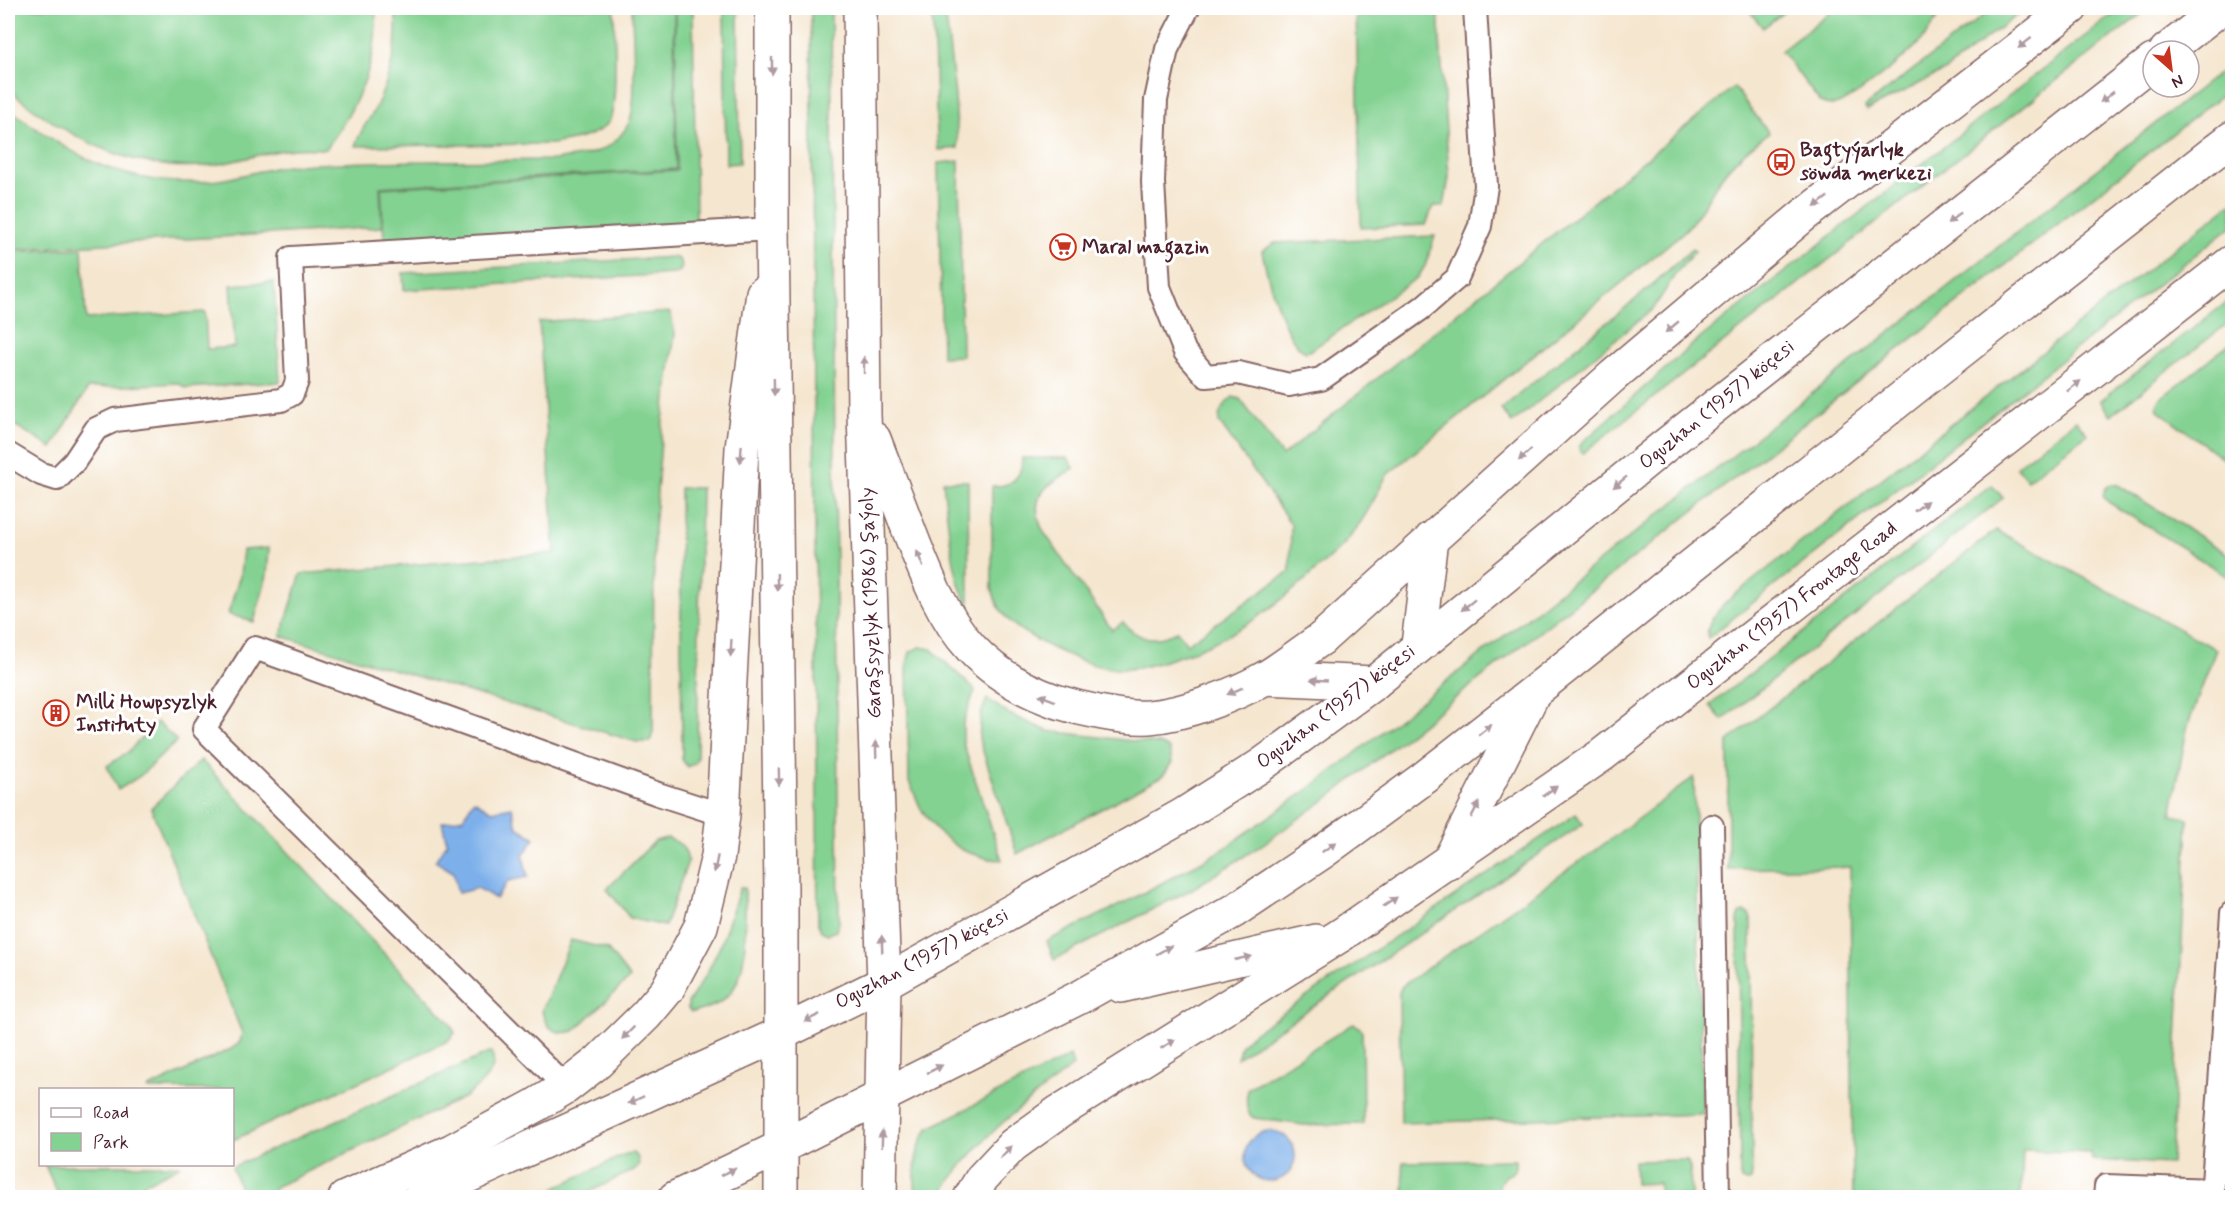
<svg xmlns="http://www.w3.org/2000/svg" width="2240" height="1205" viewBox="0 0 2240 1205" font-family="Mynerve,sans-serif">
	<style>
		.green { fill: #83d292; stroke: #66785e; stroke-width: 1.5 }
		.water { fill: #7db0ea; stroke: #64688a; stroke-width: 1.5 }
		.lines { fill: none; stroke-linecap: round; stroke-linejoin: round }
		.lane-casing { stroke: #866564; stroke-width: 26 }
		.street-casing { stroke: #866564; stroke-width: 36 }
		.secondary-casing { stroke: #866564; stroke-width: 36 }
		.primary-casing { stroke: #866564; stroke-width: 36 }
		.lane { stroke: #fff; stroke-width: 22 }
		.street { stroke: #fff; stroke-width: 33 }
		.secondary { stroke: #fff; stroke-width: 33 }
		.primary { stroke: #fff; stroke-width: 33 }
		.oneway { fill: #ae9aa0 }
		.labels { text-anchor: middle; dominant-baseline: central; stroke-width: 6; stroke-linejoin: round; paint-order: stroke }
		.poi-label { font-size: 20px; font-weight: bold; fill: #4a1f2b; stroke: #fff; text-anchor: start }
		.street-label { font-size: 20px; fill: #4a1f2b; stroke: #fff }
	</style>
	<rect width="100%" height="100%" fill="#fff"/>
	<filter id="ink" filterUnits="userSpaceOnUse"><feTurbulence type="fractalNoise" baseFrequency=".0167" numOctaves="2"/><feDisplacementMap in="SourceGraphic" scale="12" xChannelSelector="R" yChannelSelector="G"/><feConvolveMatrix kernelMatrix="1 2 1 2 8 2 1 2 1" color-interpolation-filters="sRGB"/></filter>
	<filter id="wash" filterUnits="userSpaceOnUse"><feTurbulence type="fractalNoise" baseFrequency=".008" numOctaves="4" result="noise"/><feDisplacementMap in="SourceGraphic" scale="24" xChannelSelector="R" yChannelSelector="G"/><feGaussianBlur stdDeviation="1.35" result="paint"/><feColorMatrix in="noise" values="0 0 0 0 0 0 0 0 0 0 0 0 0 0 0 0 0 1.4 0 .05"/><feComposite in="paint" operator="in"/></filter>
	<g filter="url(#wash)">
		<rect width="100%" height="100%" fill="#f5e6cf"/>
		<g class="green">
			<path d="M 8,8 L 375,8 C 381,58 356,109 326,149 C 316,149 305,148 294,149 C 267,151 240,161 213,165 C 135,175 66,137 8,89 Z"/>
			<path d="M 395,8 L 614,8 C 614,28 619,110 608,123 C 595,138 570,140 552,144 L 355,146 C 358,134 369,120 375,109 C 390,79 400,41 395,8 Z"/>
			<path d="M 632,8 L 674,8 L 676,169 L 380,187 L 382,227 L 8,250 L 8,108 C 72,157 129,189 212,181 C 241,178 269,166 298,165 C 383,160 469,161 554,160 C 571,157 592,156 607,147 C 617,141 624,132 629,123 C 638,105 632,31 632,8 Z"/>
			<path d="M 675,8 L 693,8 L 696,223 L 384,241 L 381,188 L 677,170 Z"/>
			<path d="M 724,8 L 738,8 L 740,163 L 726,164 Z"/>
			<path d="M 811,8 L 831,8 L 839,923 L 836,931 L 828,934 L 821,931 L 818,924 Z"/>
			<path d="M 931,8 L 945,8 L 955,96 L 958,148 L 938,150 C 934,102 937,55 931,8 Z"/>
			<path d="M 1356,8 L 1438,8 L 1449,177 L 1444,206 L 1433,206 L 1426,225 L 1361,228 Z"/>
			<path d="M 1747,8 L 1789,8 L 1763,28 Z"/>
			<path d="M 1836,8 L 1943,8 C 1938,17 1932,27 1926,35 C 1914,51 1856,98 1838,104 C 1831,106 1826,105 1820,102 L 1781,51 Z"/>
			<path d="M 1993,8 L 2026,8 L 1944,71 L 1867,110 L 1865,107 Z"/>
			<path d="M 2121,8 L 2149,8 L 1583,453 L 1580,452 L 1579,447 L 1584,441 L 1694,343 Z"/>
			<path d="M 2232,63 L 2232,87 L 1332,795 L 1259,847 L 1192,889 L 1054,960 L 1047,941 L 1134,898 L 1219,852 L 1321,780 Z"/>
			<path d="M 1734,87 L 1769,133 C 1750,147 1732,161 1718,182 C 1706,201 1697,220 1680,235 L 1387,475 C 1374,499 1363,523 1344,544 C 1335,554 1324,562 1314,572 C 1269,613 1227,642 1168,660 C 1155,664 1141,668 1128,669 C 1101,671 1073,658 1050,647 C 1022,632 999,621 992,588 L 992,486 C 1011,487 1022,478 1022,458 L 1068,458 L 1074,468 C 1046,487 1027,494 1043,531 L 1112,630 L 1123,622 C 1136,640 1158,643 1177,631 L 1187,644 L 1290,571 L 1291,524 L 1219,422 C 1218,412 1225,403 1233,397 L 1240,399 L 1282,456 Z"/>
			<path d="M 959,161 L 962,356 L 942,357 L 938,163 Z"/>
			<path d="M 2232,203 L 2232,226 L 1708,638 C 1704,623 1722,606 1733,596 Z"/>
			<path d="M 1435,236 L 1425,266 L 1418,277 L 1311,350 L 1306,352 C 1285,345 1266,272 1262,251 L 1275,243 Z"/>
			<path d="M 82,248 L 86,319 L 205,312 L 207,349 L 235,347 L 231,285 L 274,282 L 280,382 L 186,388 L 178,383 L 88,388 L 52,448 L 8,421 L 8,252 Z"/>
			<path d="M 1692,249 L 1695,251 L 1676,273 L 1654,308 L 1512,423 L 1501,409 L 1642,294 Z"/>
			<path d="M 673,257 L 679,259 L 682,266 L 680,271 L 674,274 L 404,290 L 403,273 Z"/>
			<path d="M 2232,298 L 2232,320 L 2111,415 L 2100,401 Z"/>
			<path d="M 670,312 L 675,333 L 662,428 L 654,530 L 653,732 L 650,742 L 637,742 L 281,636 L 301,574 L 555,553 L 539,322 Z"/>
			<path d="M 2232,342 L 2232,465 L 2158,410 L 2157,405 L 2161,398 Z"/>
			<path d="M 2076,420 L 2087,434 L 2027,480 L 2016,467 Z"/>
			<path d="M 943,481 L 968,481 L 969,604 C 953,589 946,506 943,481 Z"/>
			<path d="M 2111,484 L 2118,485 L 2232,557 L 2232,579 L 2108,502 L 2103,496 L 2105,489 Z"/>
			<path d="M 1992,485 L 2003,498 L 1722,720 L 1710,705 Z"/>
			<path d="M 680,488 L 701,488 L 697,759 L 695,763 L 687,767 L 682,759 Z"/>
			<path d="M 1996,530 L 2216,649 L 2187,728 L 2171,815 L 2188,818 L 2171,1164 L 2092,1160 L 2091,1153 L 2023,1150 L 2021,1197 L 1853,1197 L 1850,867 L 1728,869 L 1728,741 Z"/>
			<path d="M 269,548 L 267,575 L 254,622 L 228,614 L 240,575 L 243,550 Z"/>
			<path d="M 920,647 L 931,649 L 975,690 L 963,723 L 963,743 L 1002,860 L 989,859 L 962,850 L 939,833 L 921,809 L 909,781 L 907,664 L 910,652 Z"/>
			<path d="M 987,699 L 1011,715 L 1048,731 L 1159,744 L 1169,749 L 1172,762 L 1165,773 L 1159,778 L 1017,854 L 979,739 L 981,714 Z"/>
			<path d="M 157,722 L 177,741 L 140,776 L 118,790 L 107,766 L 128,752 Z"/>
			<path d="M 201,760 L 449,1022 L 455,1033 L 448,1041 L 233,1140 L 232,1090 L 147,1089 L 231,1049 L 240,1042 L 242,1033 L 151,808 Z"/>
			<path d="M 1694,777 L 1703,1114 L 1401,1123 L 1399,993 L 1402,986 L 1596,850 Z"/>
			<path d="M 1576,814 L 1583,824 L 1237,1058 L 1241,1045 L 1252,1034 Z"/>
			<path d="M 667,838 C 680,842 685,847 688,861 L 665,926 L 630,918 L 607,889 L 655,841 Z"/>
			<path d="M 740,888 L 744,888 L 745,892 C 744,928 754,988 713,1006 C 706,1009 698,1012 691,1012 L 688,1009 L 688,1003 L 707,973 L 721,944 Z"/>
			<path d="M 1744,912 L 1749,914 L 1751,919 L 1752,1175 L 1751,1180 L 1746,1182 L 1741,1180 L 1740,1176 L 1738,919 L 1740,914 Z"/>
			<path d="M 571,940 L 607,949 L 630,978 L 574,1031 C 556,1036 546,1029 542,1011 Z"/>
			<path d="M 1353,1024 L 1360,1028 L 1362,1033 L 1363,1124 L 1303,1125 L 1254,1118 C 1244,1113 1247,1099 1247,1089 Z"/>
			<path d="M 491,1052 C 501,1071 478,1086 465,1097 L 273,1188 L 276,1193 L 266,1197 L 243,1197 L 232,1167 Z"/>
			<path d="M 1070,1056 L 1073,1066 C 1020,1107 975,1140 939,1197 L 915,1197 C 915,1173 913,1148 929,1128 Z"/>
			<path d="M 633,1153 L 638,1158 L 639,1165 L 634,1170 L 579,1197 L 536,1197 L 626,1154 Z"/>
			<path d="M 1515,1160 L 1515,1170 C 1502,1177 1497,1183 1497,1197 L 1404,1197 L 1403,1162 Z"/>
			<path d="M 1687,1160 L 1690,1168 L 1691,1197 L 1660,1197 L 1659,1183 L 1635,1184 L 1634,1161 Z"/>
			<path d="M 45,1165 L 181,1165 L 119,1197 L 59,1197 Z"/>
		</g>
		<g class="water">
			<path d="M 474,800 L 492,811 L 512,807 L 517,827 L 535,838 L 523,856 L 528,877 L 508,881 L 496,899 L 478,888 L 458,893 L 453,872 L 435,861 L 447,843 L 442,822 L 463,818 Z"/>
			<circle cx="1270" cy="1156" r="25"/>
		</g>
	</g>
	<g filter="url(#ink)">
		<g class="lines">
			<g class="lane-casing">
				<g id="lane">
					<path d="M 1188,8 L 1167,49 L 1156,100 L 1153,182 L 1159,287 L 1185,352 L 1206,376 L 1238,373 L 1289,385 L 1321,379 L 1422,308 L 1457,278 L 1480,226 L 1486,186 L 1475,8"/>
					<path d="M 8,454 L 41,474 L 57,479 L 74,462 L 96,429 L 115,420 L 281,400 L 292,394 L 297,381 L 291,258 L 772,229"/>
					<path d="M 1712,826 L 1718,1198"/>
					<path d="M 566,1087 L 204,729 L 255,648 L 658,794 L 723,815"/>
					<path d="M 2105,1198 L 2106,1186 L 2213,1190"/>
					<path d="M 2212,1198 L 2232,913"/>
				</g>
			</g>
			<g class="street-casing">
				<g id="street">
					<path d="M 1321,639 L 1613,376 L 1804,215 L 2071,8"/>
					<path d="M 1341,935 L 1602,755 L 2232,262"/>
				</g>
			</g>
			<g class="secondary-casing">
				<g id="secondary">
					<path d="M 2166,51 L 2221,8"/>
					<path d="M 1418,645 L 1431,539"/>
					<path d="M 1448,863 L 1531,698"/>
					<path d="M 1121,986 L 1316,941"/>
					<path d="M 345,1198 L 451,1151 L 536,1105 L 566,1087 L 598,1062 L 646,1015 L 667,990 L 701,926 L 718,856 L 723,815 L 742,448 L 763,293"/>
					<path d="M 420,1198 L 780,1034 L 884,983 L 1183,815 L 1260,766 L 1374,683 L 1662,448 L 2153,61"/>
					<path d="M 675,1198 L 781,1147 L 1084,995 L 1234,911 L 1324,851 L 1424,778 L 1535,691 L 1923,381 L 2232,138"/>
					<path d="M 970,1198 L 982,1178 L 1013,1145 L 1059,1112 L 1341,935"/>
				</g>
			</g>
			<g class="primary-casing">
				<g id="primary">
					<path d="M 772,8 L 772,229 L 781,891 L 781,1198"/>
					<path d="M 860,8 L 864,414 L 884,983 L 880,1198"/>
					<path d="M 874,439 C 885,468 897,498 908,528 C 924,569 941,615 971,648 C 994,673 1024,690 1055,701 C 1080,709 1123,719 1149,717 C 1185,714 1233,696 1265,678 C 1284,667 1302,652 1321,639"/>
					<path d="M 1265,678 L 1374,683"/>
				</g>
			</g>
			<use href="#lane" class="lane"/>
			<use href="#street" class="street"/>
			<use href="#secondary" class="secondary"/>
			<use href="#primary" class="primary"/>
		</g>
		<defs><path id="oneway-solid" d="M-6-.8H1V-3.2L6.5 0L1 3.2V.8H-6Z" transform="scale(1.5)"/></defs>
		<g class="oneway">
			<use href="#oneway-solid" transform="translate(2025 43) rotate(142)"/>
			<use href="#oneway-solid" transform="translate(772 66) rotate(90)"/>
			<use href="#oneway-solid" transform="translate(2107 97) rotate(142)"/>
			<use href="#oneway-solid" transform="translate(1821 202) rotate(142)"/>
			<use href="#oneway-solid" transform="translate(1954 218) rotate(142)"/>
			<use href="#oneway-solid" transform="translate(1672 327) rotate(140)"/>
			<use href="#oneway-solid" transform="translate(864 365) rotate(-90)"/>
			<use href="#oneway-solid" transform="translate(2074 386) rotate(-38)"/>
			<use href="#oneway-solid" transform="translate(774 387) rotate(89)"/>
			<use href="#oneway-solid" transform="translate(741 454) rotate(94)"/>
			<use href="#oneway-solid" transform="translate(1525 455) rotate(138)"/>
			<use href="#oneway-solid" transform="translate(1620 482) rotate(141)"/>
			<use href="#oneway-solid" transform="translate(1921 506) rotate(-38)"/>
			<use href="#oneway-solid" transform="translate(920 559) rotate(-111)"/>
			<use href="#oneway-solid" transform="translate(777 582) rotate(89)"/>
			<use href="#oneway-solid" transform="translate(1468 605) rotate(141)"/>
			<use href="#oneway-solid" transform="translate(731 648) rotate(93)"/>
			<use href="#oneway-solid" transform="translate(1319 680) rotate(-177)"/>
			<use href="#oneway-solid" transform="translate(1235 691) rotate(156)"/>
			<use href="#oneway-solid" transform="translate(1047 698) rotate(-159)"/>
			<use href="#oneway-solid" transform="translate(1485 730) rotate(-38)"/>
			<use href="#oneway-solid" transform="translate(876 749) rotate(-92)"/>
			<use href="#oneway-solid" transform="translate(779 777) rotate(89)"/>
			<use href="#oneway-solid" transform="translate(1550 791) rotate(-35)"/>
			<use href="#oneway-solid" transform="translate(1475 810) rotate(-63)"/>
			<use href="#oneway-solid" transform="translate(1329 847) rotate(-36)"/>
			<use href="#oneway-solid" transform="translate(716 864) rotate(101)"/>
			<use href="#oneway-solid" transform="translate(1390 902) rotate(-34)"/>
			<use href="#oneway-solid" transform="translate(882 944) rotate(-92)"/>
			<use href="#oneway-solid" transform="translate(1164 950) rotate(-29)"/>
			<use href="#oneway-solid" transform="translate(1243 958) rotate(-13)"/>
			<use href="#oneway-solid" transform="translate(812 1018) rotate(154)"/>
			<use href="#oneway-solid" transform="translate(628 1033) rotate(135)"/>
			<use href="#oneway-solid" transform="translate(1168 1044) rotate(-32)"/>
			<use href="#oneway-solid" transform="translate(935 1069) rotate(-27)"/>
			<use href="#oneway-solid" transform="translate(636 1100) rotate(155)"/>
			<use href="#oneway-solid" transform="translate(882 1139) rotate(-89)"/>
			<use href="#oneway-solid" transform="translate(1006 1152) rotate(-46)"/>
			<use href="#oneway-solid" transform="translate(728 1172) rotate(-26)"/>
		</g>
	</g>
	<defs>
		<g id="bus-ring" transform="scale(1.35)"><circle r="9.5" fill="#fff" stroke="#c8321e" stroke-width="1.5"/><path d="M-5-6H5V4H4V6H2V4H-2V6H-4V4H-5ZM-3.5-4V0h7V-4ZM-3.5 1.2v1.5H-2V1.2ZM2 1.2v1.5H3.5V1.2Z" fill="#c8321e"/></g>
		<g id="supermarket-ring" transform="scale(1.35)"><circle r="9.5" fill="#fff" stroke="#c8321e" stroke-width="1.5"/><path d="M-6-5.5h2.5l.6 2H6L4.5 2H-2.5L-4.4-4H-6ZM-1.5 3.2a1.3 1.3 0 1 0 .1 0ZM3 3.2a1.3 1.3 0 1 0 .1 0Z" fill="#c8321e"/></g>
		<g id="building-ring" transform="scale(1.35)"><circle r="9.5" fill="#fff" stroke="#c8321e" stroke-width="1.5"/><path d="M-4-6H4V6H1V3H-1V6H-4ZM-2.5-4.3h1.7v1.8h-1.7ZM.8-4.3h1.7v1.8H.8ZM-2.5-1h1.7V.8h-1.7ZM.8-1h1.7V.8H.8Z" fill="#c8321e"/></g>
	</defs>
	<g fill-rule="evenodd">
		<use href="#bus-ring" x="1781" y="162"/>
		<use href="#supermarket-ring" x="1063" y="247"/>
		<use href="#building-ring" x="56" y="713"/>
	</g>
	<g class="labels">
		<g class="poi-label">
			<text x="1800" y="150">Bagtyýarlyk<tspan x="1800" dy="23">söwda merkezi</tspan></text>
			<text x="1082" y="247">Maral magazin</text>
			<text x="76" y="702">Milli Howpsyzlyk<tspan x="76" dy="23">Instituty</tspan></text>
		</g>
		<g class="street-label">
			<text transform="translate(1717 405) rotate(-39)">Oguzhan (1957) köçesi</text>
			<text transform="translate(871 603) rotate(-92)">Garaşsyzlyk (1986) şaýoly</text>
			<text transform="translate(1792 606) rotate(-38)">Oguzhan (1957) Frontage Road</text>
			<text transform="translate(1336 707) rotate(-37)">Oguzhan (1957) köçesi</text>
			<text transform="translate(922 959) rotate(-28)">Oguzhan (1957) köçesi</text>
		</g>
	</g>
	<rect width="2240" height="1205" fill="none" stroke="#fff" stroke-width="30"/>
	<rect x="39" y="1088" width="195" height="78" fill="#ffffff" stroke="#b7a5aa" stroke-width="1.5"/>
	<rect x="51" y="1108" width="30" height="9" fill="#ffffff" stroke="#b7a5aa" stroke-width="1.5"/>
	<text x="93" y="1118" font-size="18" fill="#4a1f2b">Road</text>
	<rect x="51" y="1133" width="30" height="18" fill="#83d292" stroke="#b7a5aa" stroke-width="1.5"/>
	<text x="93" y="1148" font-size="18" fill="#4a1f2b">Park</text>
	<g transform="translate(2171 69) rotate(152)"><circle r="28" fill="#ffffff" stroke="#b7a5aa" stroke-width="1.5"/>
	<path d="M0-4.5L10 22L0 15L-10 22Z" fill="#c8321e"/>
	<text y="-9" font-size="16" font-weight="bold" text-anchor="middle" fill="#4a1f2b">N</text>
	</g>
</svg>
